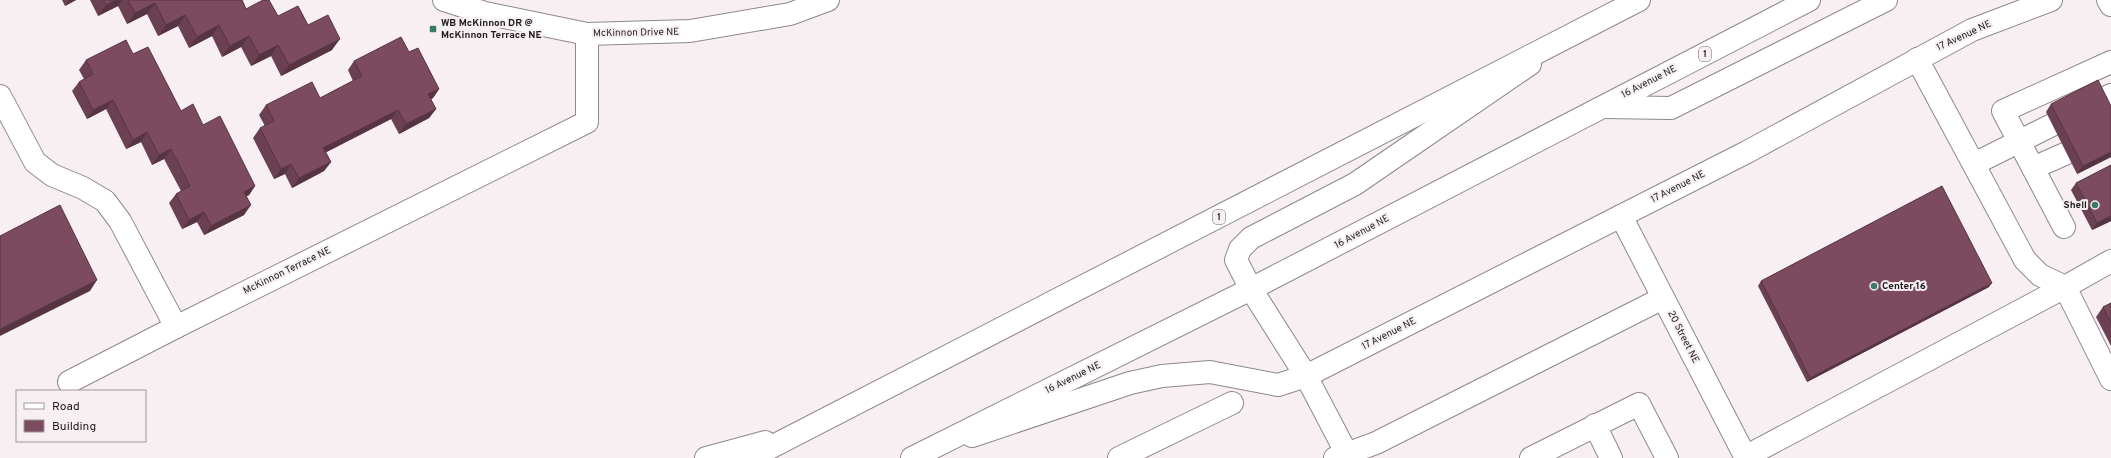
<svg xmlns="http://www.w3.org/2000/svg" width="2111" height="458" viewBox="0 0 2111 458" font-family="Overpass,sans-serif">
	<style>
		.lines { fill: none; stroke-linecap: round; stroke-linejoin: round }
		.minor-casing { stroke: #8f888a; stroke-width: 24 }
		.highway-casing { stroke: #8f888a; stroke-width: 24 }
		.minor { stroke: #fff; stroke-width: 22 }
		.highway { stroke: #fff; stroke-width: 22 }
		.wall { fill: #6b4052 }
		.shaded-wall { fill: #573442 }
		.building { fill: #7c4b5f; stroke: #573442 }
		.poi-dot { fill: #397a6a; stroke: #f7eff1; stroke-width: 1.5 }
		.labels { text-anchor: middle; dominant-baseline: central; stroke-width: 4; stroke-linejoin: round; paint-order: stroke }
		.shield { fill: #f7eff1; stroke: #5f5b5c; stroke-width: 1 }
		.shield-label { font-size: 9px; font-weight: bold; fill: #1e1b1c }
		.poi-label { font-size: 10px; font-weight: bold; fill: #1e1b1c; stroke: #f7eff1; text-anchor: start }
		.street-label { font-size: 10px; fill: #1e1b1c; stroke: #f7eff1 }
	</style>
	<rect width="100%" height="100%" fill="#f7eff1"/>
	<g class="lines">
		<g class="minor-casing">
			<g id="minor">
				<path d="M 444,0 L 485,13 L 587,34 L 690,31 L 790,14 L 828,0"/>
				<path d="M 2108,0 L 2111,5"/>
				<path d="M 1917,59 L 2025,260 L 2040,275 L 2065,287 L 2111,261"/>
				<path d="M 0,96 L 35,162 L 52,175 L 83,188 L 105,201 L 120,221 L 176,327 L 587,122 L 587,34"/>
				<path d="M 2099,101 L 2111,95"/>
				<path d="M 1974,164 L 2052,125"/>
				<path d="M 2033,168 L 2067,153"/>
				<path d="M 1621,216 L 1746,458"/>
				<path d="M 2064,227 L 2003,111 L 2111,62"/>
				<path d="M 69,382 L 176,327"/>
				<path d="M 1595,425 L 1611,458"/>
				<path d="M 972,436 L 1130,383 L 1162,376 L 1210,372 L 1278,385 L 1306,376 L 1747,152 L 1972,30 L 2051,0"/>
				<path d="M 1347,454 L 1306,376 L 1251,289 L 1236,260 L 1240,249 L 1251,238 L 1355,184 L 1530,64"/>
				<path d="M 1745,457 L 2065,287 L 2111,379"/>
				<path d="M 1119,458 L 1232,403"/>
				<path d="M 1335,458 L 1376,443 L 1663,298"/>
				<path d="M 1531,458 L 1639,404 L 1667,458"/>
			</g>
		</g>
		<g class="highway-casing">
			<g id="highway">
				<path d="M 1604,107 L 1671,108 L 1886,0"/>
				<path d="M 706,458 L 765,442"/>
				<path d="M 750,458 L 1639,0"/>
				<path d="M 912,458 L 1251,289 L 1809,0"/>
			</g>
		</g>
		<use href="#minor" class="minor"/>
		<use href="#highway" class="highway"/>
	</g>
	<g class="wall">
		<path d="M 62,0 L 76,0 L 65,6 Z"/>
		<path d="M 90,0 L 242,0 L 246,9 L 308,25 L 332,50 L 281,76 L 271,56 L 251,66 L 241,47 L 222,57 L 212,36 L 189,48 L 178,26 L 158,36 L 147,14 L 127,24 L 118,6 L 98,16 Z"/>
		<path d="M 409,52 L 439,89 L 433,98 L 431,99 L 436,109 L 429,118 L 399,134 L 391,119 L 326,152 L 331,162 L 324,171 L 292,188 L 285,174 L 274,179 L 253,138 L 260,128 L 265,126 L 259,115 L 266,105 L 320,98 L 353,81 L 348,70 L 354,61 Z"/>
		<path d="M 133,54 L 181,111 L 203,125 L 255,186 L 249,195 L 247,196 L 244,215 L 204,235 L 197,222 L 182,229 L 169,203 L 176,194 L 181,191 L 164,159 L 152,165 L 141,142 L 126,149 L 106,109 L 87,119 L 72,91 L 79,82 L 84,79 L 79,70 L 86,60 Z"/>
		<path d="M 2051,104 L 2111,106 L 2111,157 L 2077,174 L 2046,112 Z"/>
		<path d="M 2076,183 L 2111,221 L 2092,230 L 2071,190 Z"/>
		<path d="M 1761,281 L 1989,287 L 1807,382 L 1758,286 Z"/>
		<path d="M 2111,303 L 2111,346 L 2096,317 L 2103,307 Z"/>
	</g>
	<g class="shaded-wall">
		<path d="M 69,0 L 76,0 L 65,6 Z"/>
		<path d="M 116,0 L 122,0 L 118,6 L 98,16 L 106,5 Z"/>
		<path d="M 155,3 L 147,14 L 127,24 L 135,13 Z"/>
		<path d="M 185,15 L 178,26 L 158,36 L 166,25 Z"/>
		<path d="M 219,25 L 212,36 L 189,48 L 197,37 Z"/>
		<path d="M 249,36 L 241,47 L 222,57 L 230,46 Z"/>
		<path d="M 340,39 L 332,50 L 281,76 L 289,65 Z"/>
		<path d="M 278,45 L 271,56 L 251,66 L 259,55 Z"/>
		<path d="M 439,89 L 433,98 L 421,104 L 428,94 Z"/>
		<path d="M 113,100 L 106,109 L 87,119 L 93,110 Z"/>
		<path d="M 436,109 L 429,118 L 399,134 L 406,124 Z"/>
		<path d="M 398,110 L 391,119 L 317,157 L 323,148 Z"/>
		<path d="M 147,132 L 141,142 L 126,149 L 133,140 Z"/>
		<path d="M 171,149 L 164,159 L 152,165 L 159,155 Z"/>
		<path d="M 2111,152 L 2111,157 L 2077,174 L 2083,166 Z"/>
		<path d="M 331,162 L 324,171 L 292,188 L 299,178 Z"/>
		<path d="M 291,164 L 285,174 L 274,179 L 281,169 Z"/>
		<path d="M 255,186 L 249,195 L 237,201 L 244,192 Z"/>
		<path d="M 251,205 L 244,215 L 204,235 L 211,226 Z"/>
		<path d="M 204,212 L 197,222 L 182,229 L 189,220 Z"/>
		<path d="M 2111,216 L 2111,221 L 2092,230 L 2097,223 Z"/>
		<path d="M 97,280 L 90,291 L 0,336 L 0,329 Z"/>
		<path d="M 1992,283 L 1989,287 L 1807,382 L 1810,378 Z"/>
	</g>
	<g class="building">
		<path d="M 103,0 L 116,0 L 106,5 Z"/>
		<path d="M 128,0 L 242,0 L 246,9 L 263,0 L 269,0 L 278,16 L 298,6 L 308,25 L 328,15 L 340,39 L 289,65 L 278,45 L 259,55 L 249,36 L 230,46 L 219,25 L 197,37 L 185,15 L 166,25 L 155,3 L 135,13 Z"/>
		<path d="M 401,37 L 409,52 L 418,48 L 439,89 L 428,94 L 436,109 L 406,124 L 398,110 L 323,148 L 331,162 L 299,178 L 291,164 L 281,169 L 260,128 L 274,121 L 266,105 L 312,82 L 320,98 L 362,76 L 354,61 Z"/>
		<path d="M 126,40 L 133,54 L 148,47 L 181,111 L 193,104 L 203,125 L 220,116 L 255,186 L 244,192 L 251,205 L 211,226 L 204,212 L 189,220 L 176,194 L 190,186 L 171,149 L 159,155 L 147,132 L 133,140 L 113,100 L 93,110 L 79,82 L 93,74 L 86,60 Z"/>
		<path d="M 2098,80 L 2111,106 L 2111,152 L 2083,166 L 2051,104 Z"/>
		<path d="M 2111,165 L 2111,216 L 2097,223 L 2076,183 Z"/>
		<path d="M 1942,186 L 1992,283 L 1810,378 L 1761,281 Z"/>
		<path d="M 60,205 L 97,280 L 0,329 L 0,236 Z"/>
		<path d="M 2111,303 L 2111,323 L 2103,307 Z"/>
	</g>
	<g class="poi-dot">
		<rect x="429" y="25" width="8" height="8" rx="2"/>
		<circle cx="2095" cy="205" r="4"/>
		<circle cx="1874" cy="286" r="4"/>
	</g>
	<g class="labels">
		<g class="shield">
			<rect x="1699" y="47" width="12" height="14" rx="3"/>
			<rect x="1213" y="210" width="12" height="14" rx="3"/>
		</g>
		<g class="shield-label">
			<text x="1705" y="54">1</text>
			<text x="1219" y="217">1</text>
		</g>
		<g class="poi-label">
			<text x="441" y="23">WB McKinnon DR @<tspan x="441" dy="12">McKinnon Terrace NE</tspan></text>
			<text x="2087" y="205" text-anchor="end">Shell</text>
			<text x="1882" y="286">Center 16</text>
		</g>
		<g class="street-label">
			<text transform="translate(636 33) rotate(-1)">McKinnon Drive NE</text>
			<text transform="translate(1964 36) rotate(-25)">17 Avenue NE</text>
			<text transform="translate(1649 82) rotate(-27)">16 Avenue NE</text>
			<text transform="translate(1678 187) rotate(-27)">17 Avenue NE</text>
			<text transform="translate(1362 232) rotate(-28)">16 Avenue NE</text>
			<text transform="translate(287 271) rotate(-26)">McKinnon Terrace NE</text>
			<text transform="translate(1389 334) rotate(-27)">17 Avenue NE</text>
			<text transform="translate(1683 337) rotate(63)">20 Street NE</text>
			<text transform="translate(1073 378) rotate(-26)">16 Avenue NE</text>
		</g>
	</g>
	<rect x="16" y="390" width="130" height="52" fill="#f7eff1" stroke="#a09a9c"/>
	<rect x="24" y="403" width="20" height="6" fill="#ffffff" stroke="#a09a9c"/>
	<text x="52" y="410" font-size="12" fill="#1e1b1c">Road</text>
	<rect x="24" y="420" width="20" height="12" fill="#7c4b5f" stroke="#a09a9c"/>
	<text x="52" y="430" font-size="12" fill="#1e1b1c">Building</text>
</svg>
